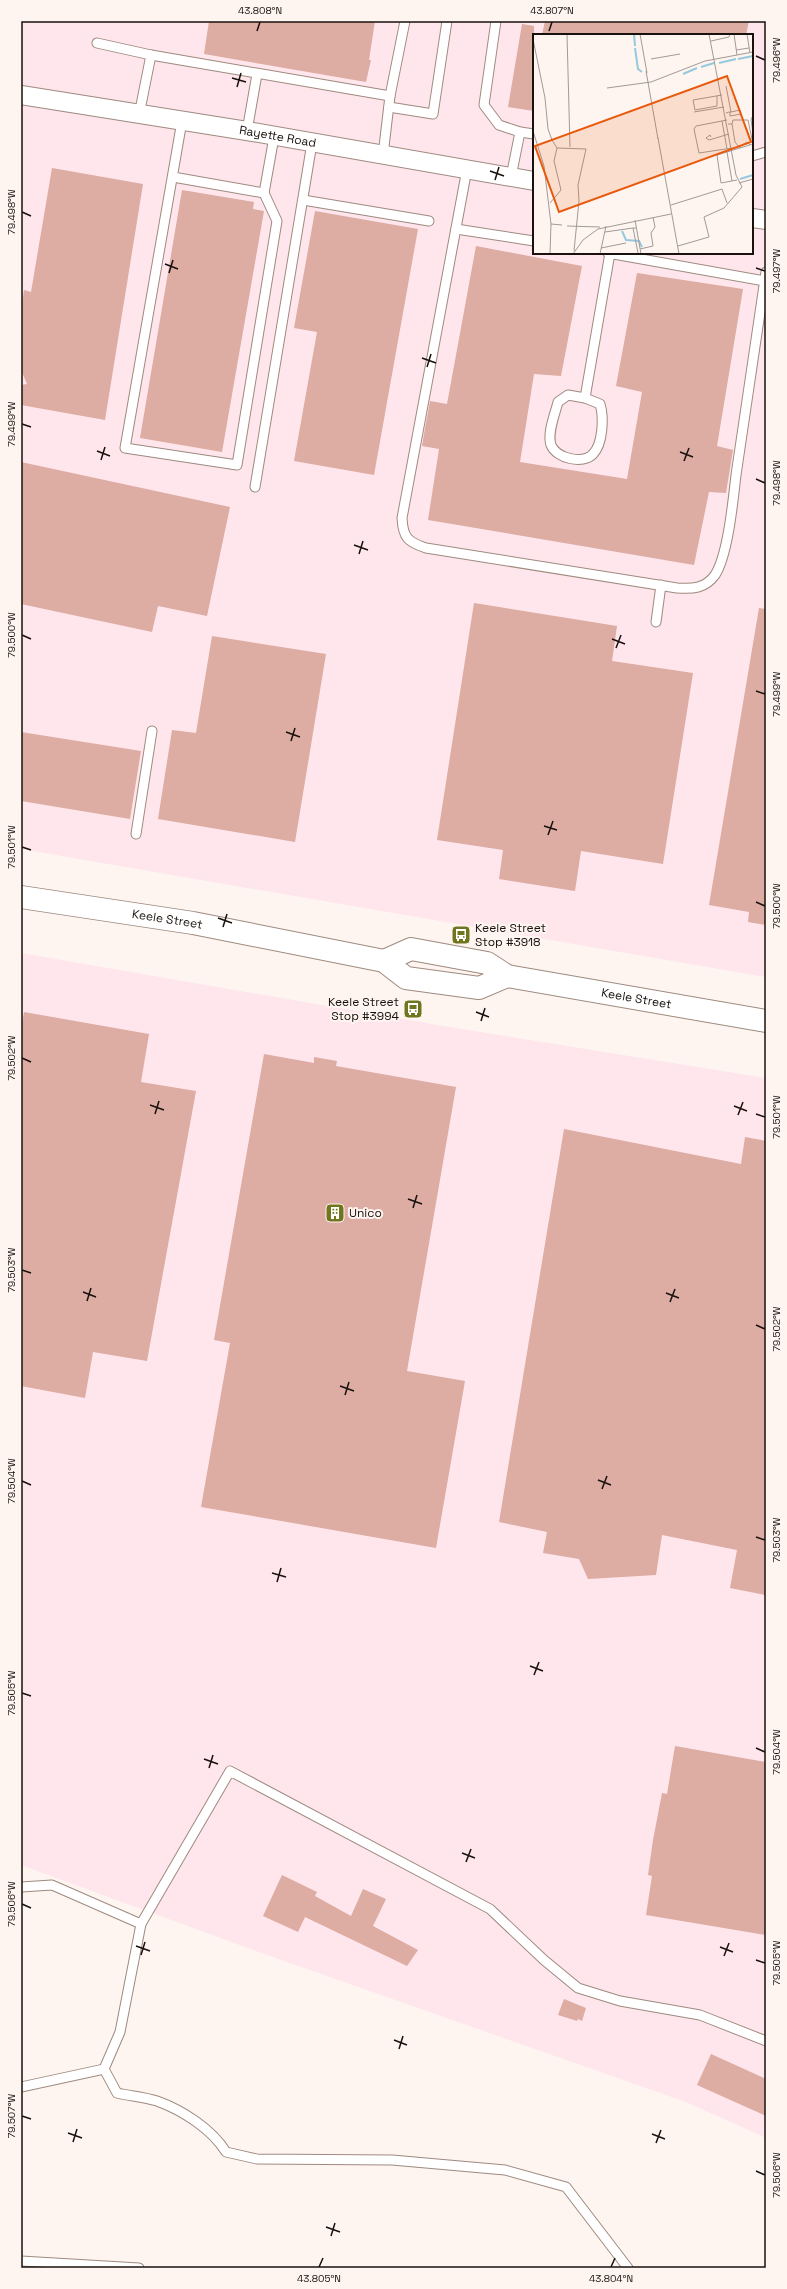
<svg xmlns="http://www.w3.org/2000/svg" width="787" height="2289" viewBox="0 0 787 2289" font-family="'Space Grotesk',sans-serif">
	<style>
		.industrial { fill: #ffe5ec; fill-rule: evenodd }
		.building { fill: #ddaca2 }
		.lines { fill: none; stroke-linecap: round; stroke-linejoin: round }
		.service-casing { stroke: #9e8a7f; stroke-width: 11 }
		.minor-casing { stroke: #9e8a7f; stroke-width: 20 }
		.secondary-casing { stroke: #9e8a7f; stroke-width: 24 }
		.service { stroke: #fff; stroke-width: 9 }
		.minor { stroke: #fff; stroke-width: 18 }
		.secondary { stroke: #fff; stroke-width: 22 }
		.ticks { fill: none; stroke: #18110d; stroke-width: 1.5 }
		.labels { text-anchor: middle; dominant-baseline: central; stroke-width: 4; stroke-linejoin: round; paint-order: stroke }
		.street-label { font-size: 12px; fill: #18110d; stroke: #fef5f0 }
		.poi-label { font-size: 12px; fill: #18110d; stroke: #fef5f0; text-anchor: start }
		.inset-river { fill: none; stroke: #96c9dd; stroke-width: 2 }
		.inset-road { fill: none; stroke: #a29a95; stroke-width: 1 }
		.view { fill: #e8590c; fill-opacity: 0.15; stroke: #e8590c; stroke-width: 2 }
		.inset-edge { fill: none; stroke: #18110d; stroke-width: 2 }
		.neatline { fill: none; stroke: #18110d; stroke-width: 1.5 }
		.ticks-label { font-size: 10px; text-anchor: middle; fill: #18110d }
	</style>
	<rect width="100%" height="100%" fill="#fef5f0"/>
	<g class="industrial">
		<path d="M 21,21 L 766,21 L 766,977 L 21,849 ZM 534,35 L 752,35 L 752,253 L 534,253 Z"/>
		<path d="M 21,953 L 449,1027 L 766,1078 L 766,2138 L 686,2102 L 270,1956 L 21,1865 Z"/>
	</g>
	<g class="building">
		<path d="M 209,21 L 375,21 L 369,60 L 371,60 L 366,82 L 204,54 Z"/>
		<path d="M 545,21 L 749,21 L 746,35 L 542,35 Z"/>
		<path d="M 522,24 L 534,26 L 534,111 L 508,107 Z"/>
		<path d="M 52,168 L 143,184 L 105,420 L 21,405 L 21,385 L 27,384 L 21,370 L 21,310 L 24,290 L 31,292 Z"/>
		<path d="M 182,190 L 254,202 L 253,209 L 264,211 L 222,452 L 140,438 Z"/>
		<path d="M 315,211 L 418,229 L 374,475 L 294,461 L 317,332 L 294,328 Z"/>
		<path d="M 476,246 L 582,266 L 561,376 L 534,374 L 520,462 L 627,479 L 642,392 L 616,386 L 637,273 L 743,289 L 717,446 L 733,450 L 726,493 L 709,492 L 694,565 L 428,520 L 439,449 L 422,446 L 424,434 L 430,401 L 447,404 Z"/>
		<path d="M 21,462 L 230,507 L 207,616 L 158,606 L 152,632 L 21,604 Z"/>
		<path d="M 474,603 L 617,626 L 612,661 L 693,673 L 663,864 L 581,851 L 575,891 L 499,879 L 503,850 L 437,840 Z"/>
		<path d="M 759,608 L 766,609 L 766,925 L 748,922 L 749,912 L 709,905 Z"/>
		<path d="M 212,636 L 326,654 L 295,842 L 158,819 L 172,730 L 196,733 Z"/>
		<path d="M 21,732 L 141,751 L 130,819 L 21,801 Z"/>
		<path d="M 24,1012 L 149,1034 L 141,1082 L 196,1091 L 147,1361 L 93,1352 L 85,1398 L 21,1386 L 21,1030 Z"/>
		<path d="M 264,1054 L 314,1063 L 314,1057 L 337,1061 L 336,1066 L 456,1087 L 407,1371 L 465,1381 L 436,1548 L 201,1507 L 230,1343 L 214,1340 Z"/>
		<path d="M 564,1129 L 741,1164 L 745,1137 L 766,1141 L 765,1595 L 730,1588 L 737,1550 L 662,1535 L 656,1575 L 588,1579 L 579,1559 L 543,1553 L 547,1532 L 499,1522 Z"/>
		<path d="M 675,1746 L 766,1762 L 766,1935 L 646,1915 L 652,1876 L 648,1875 L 653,1840 L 662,1793 L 667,1794 Z"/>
		<path d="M 282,1875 L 317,1892 L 315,1896 L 351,1916 L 363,1889 L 386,1899 L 373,1926 L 418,1950 L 407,1966 L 305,1917 L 298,1932 L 263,1916 Z"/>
		<path d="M 564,1999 L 586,2008 L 582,2021 L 578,2019 L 577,2021 L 558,2015 Z"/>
		<path d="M 711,2054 L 766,2079 L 766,2116 L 697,2085 Z"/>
	</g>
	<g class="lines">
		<g class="service-casing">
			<g id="service">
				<path d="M 496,21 L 484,105 L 499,125 L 520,132 L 511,177"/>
				<path d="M 97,43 L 151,55 L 390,96"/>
				<path d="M 389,107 L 433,114 L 447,21"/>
				<path d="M 139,115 L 151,55"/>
				<path d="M 247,131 L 257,74"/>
				<path d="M 520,132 L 534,134"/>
				<path d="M 383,155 L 390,96 L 405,21"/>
				<path d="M 752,156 L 766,152"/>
				<path d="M 467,169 L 402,518 C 403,538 408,542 426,548 L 677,588 C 692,589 705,589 715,575 C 728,555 733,501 736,475 C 746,407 756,340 766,272"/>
				<path d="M 173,177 L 264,193 L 277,221 L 237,465 L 125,448 L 182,121"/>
				<path d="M 264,193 L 274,137"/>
				<path d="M 303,200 L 429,221"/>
				<path d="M 456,229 L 534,241"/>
				<path d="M 608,253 L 765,281"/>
				<path d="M 568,395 L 585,398 L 600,404 C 604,417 603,444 593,454 C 583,465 556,458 551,445 C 547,433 555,414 558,402 Z"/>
				<path d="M 585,398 L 610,253"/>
				<path d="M 255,487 L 312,143"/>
				<path d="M 656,622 L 661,585"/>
				<path d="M 136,834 L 152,731"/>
				<path d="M 21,1887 L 52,1885 L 141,1924"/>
				<path d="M 104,2069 L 117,2093 C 130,2096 144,2097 157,2101 C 182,2110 212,2129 226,2152 L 257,2159 L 392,2160 L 505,2170 L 566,2187 L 628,2268"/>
				<path d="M 21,2087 L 104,2069 L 120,2032 L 141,1924 L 230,1771 L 490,1909 L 544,1960 L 578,1988 L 620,2001 L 700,2015 L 766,2041"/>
				<path d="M 21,2261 L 139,2268"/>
			</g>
		</g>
		<g class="minor-casing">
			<g id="minor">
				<path id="s1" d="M 21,95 L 247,131 L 534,181"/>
				<path d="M 752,218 L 766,220"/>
			</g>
		</g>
		<g class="secondary-casing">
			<g id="secondary">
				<path id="s2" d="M 21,897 L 193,923 L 384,961 L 406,978 L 479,988 L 507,976"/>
				<path id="s3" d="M 384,961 L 411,949 L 487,963 L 507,976 L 766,1021"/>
			</g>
		</g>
		<use href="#service" class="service"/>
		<use href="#minor" class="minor"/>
		<use href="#secondary" class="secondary"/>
	</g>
	<path class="ticks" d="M 257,31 L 260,22M 549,31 L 552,22M 756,56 L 765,60M 232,78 L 246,82M 237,87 L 241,73M 490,171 L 504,176M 495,180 L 499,167M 22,212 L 31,216M 165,264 L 178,269M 756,268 L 765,271M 169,273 L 173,260M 422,358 L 436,363M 427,367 L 431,354M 22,424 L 31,427M 97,451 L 110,456M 680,452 L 693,457M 101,460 L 105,447M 684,461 L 689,448M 756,479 L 765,483M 354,545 L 368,550M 359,554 L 363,541M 22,635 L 31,639M 612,639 L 625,644M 616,648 L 621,635M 756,691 L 765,694M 286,732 L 300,737M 291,741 L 295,728M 544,826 L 557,830M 548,835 L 553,821M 22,847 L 31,850M 756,902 L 765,906M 218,918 L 232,923M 223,927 L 227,914M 476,1012 L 489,1017M 481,1021 L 485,1008M 22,1058 L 31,1062M 150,1105 L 164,1110M 734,1106 L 747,1111M 155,1114 L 159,1101M 756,1114 L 765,1117M 738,1115 L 743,1102M 408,1199 L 422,1204M 413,1208 L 417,1195M 22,1270 L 31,1273M 83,1292 L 96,1297M 666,1293 L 679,1298M 87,1301 L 91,1288M 670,1302 L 675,1289M 756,1325 L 765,1329M 340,1386 L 354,1391M 345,1395 L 349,1382M 598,1480 L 611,1485M 22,1481 L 31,1485M 602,1489 L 607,1476M 756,1537 L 765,1540M 272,1573 L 286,1577M 277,1582 L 281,1568M 530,1666 L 543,1671M 534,1675 L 539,1662M 22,1693 L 31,1696M 756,1748 L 765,1752M 204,1759 L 218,1764M 209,1768 L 213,1755M 462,1853 L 475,1858M 466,1862 L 471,1849M 22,1904 L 31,1908M 136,1946 L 150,1951M 720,1947 L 733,1952M 141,1955 L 145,1942M 724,1956 L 729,1943M 756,1960 L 765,1963M 394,2040 L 407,2045M 399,2049 L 403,2036M 22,2116 L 31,2119M 68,2133 L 82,2138M 652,2134 L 665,2139M 73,2142 L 77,2129M 656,2143 L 661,2130M 756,2171 L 765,2175M 326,2227 L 340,2232M 331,2236 L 335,2223M 319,2267 L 323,2258M 611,2267 L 615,2258"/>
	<defs>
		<g id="bus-square" transform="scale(1)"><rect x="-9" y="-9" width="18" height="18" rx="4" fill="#70761f" stroke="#fef5f0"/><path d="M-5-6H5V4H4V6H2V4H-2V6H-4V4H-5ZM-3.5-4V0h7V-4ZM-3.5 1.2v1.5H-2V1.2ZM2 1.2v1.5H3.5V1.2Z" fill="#fff"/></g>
		<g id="building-square" transform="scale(1)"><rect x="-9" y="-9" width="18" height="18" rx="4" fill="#70761f" stroke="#fef5f0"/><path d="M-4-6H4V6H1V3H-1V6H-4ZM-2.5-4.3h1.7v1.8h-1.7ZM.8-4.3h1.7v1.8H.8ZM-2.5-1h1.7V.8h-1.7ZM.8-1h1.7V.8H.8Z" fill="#fff"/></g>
	</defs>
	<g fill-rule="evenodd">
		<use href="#bus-square" x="461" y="935"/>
		<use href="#bus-square" x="413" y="1009"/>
		<use href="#building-square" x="335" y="1213"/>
	</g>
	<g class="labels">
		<g class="street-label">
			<text stroke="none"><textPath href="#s1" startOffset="260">Rayette Road</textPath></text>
			<text stroke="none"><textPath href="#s2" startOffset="148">Keele Street</textPath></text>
			<text stroke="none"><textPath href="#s3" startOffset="262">Keele Street</textPath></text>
		</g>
		<g class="poi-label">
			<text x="475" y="928">Keele Street<tspan x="475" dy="14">Stop #3918</tspan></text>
			<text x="399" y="1002" text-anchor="end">Keele Street<tspan x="399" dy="14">Stop #3994</tspan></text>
			<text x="349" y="1213">Unico</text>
		</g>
	</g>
	<g transform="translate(533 34)">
		<rect width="220" height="220" fill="#fef5f0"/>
		<path class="inset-river" d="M 101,0 L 102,12M 102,14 L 105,35 L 109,38M 205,25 L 220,22M 186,29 L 203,25M 168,33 L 181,29M 150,40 L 164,34M 207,145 L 220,141M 89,197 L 93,206 L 106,207 L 109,213"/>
		<path class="inset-road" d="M 34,0 L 37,113M 107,0 L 114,39M 201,0 L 204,21M 214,0 L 217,19M 0,5 L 12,64 L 15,95 L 19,106 L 24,114 L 53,115 L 45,151 L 46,167 L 41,217M 178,7 L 196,3 L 197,0M 203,16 L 216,14M 118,25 L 147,20M 113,37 L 125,105M 193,52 L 198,78M 74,54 L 118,48 L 172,27 L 220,18M 184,62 L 184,72 L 162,76 L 160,66 L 189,61M 161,78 L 191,73M 193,79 L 196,78 L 198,78 L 207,76 L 208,80 L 197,82 L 197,78M 220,81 L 218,86 L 220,99M 194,86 L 163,92 L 161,95 L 166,119 L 199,114M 189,87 L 194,115M 195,90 L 199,90 L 200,86 L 215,86 L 220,110M 199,90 L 202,108 L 207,114M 0,97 L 11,132 L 18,190 L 29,191M 178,103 L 177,101 L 173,104 L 176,106 L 196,100M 125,104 L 146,220M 206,113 L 214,108 L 217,111M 194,118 L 199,147M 204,146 L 188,149 L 184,121 L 220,110M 206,149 L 220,145M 17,169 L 28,156 L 21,127 L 24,114M 138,171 L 189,155 L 194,169M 102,186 L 108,220M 34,192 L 67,193M 103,194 L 100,194 L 105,219M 72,198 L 100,194M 145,212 L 176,203 L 171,183 L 191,174 L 209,153 L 203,141 L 176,0M 68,214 L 93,209M 107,215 L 120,212 L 118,199 L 122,193 L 120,183M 17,220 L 18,190M 40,220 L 50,206 L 65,195 L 138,180M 67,220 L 73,192"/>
		<path class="view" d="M 194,42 L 218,108 L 26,178 L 2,112 Z"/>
		<rect width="220" height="220" class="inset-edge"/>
	</g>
	<rect width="787" height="2289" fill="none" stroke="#fef5f0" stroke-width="44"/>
	<rect x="22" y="22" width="743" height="2245" class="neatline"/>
	<g class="ticks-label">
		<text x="260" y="14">43.808°N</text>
		<text x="552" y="14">43.807°N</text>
		<text transform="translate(776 60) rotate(-90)" y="4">79.496°W</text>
		<text transform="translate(11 212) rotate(-90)" y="4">79.498°W</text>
		<text transform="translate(776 271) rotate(-90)" y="4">79.497°W</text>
		<text transform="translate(11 424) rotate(-90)" y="4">79.499°W</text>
		<text transform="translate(776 483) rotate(-90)" y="4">79.498°W</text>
		<text transform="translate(11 635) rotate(-90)" y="4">79.500°W</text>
		<text transform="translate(776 694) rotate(-90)" y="4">79.499°W</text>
		<text transform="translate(11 847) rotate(-90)" y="4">79.501°W</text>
		<text transform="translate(776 906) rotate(-90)" y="4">79.500°W</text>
		<text transform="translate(11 1058) rotate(-90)" y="4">79.502°W</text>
		<text transform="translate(776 1117) rotate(-90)" y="4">79.501°W</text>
		<text transform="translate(11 1270) rotate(-90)" y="4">79.503°W</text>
		<text transform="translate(776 1329) rotate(-90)" y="4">79.502°W</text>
		<text transform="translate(11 1481) rotate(-90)" y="4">79.504°W</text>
		<text transform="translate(776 1540) rotate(-90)" y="4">79.503°W</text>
		<text transform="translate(11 1693) rotate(-90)" y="4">79.505°W</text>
		<text transform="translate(776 1752) rotate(-90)" y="4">79.504°W</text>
		<text transform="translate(11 1904) rotate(-90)" y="4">79.506°W</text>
		<text transform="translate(776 1963) rotate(-90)" y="4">79.505°W</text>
		<text transform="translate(11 2116) rotate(-90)" y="4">79.507°W</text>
		<text transform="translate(776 2175) rotate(-90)" y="4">79.506°W</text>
		<text x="319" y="2282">43.805°N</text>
		<text x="611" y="2282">43.804°N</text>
	</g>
</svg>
